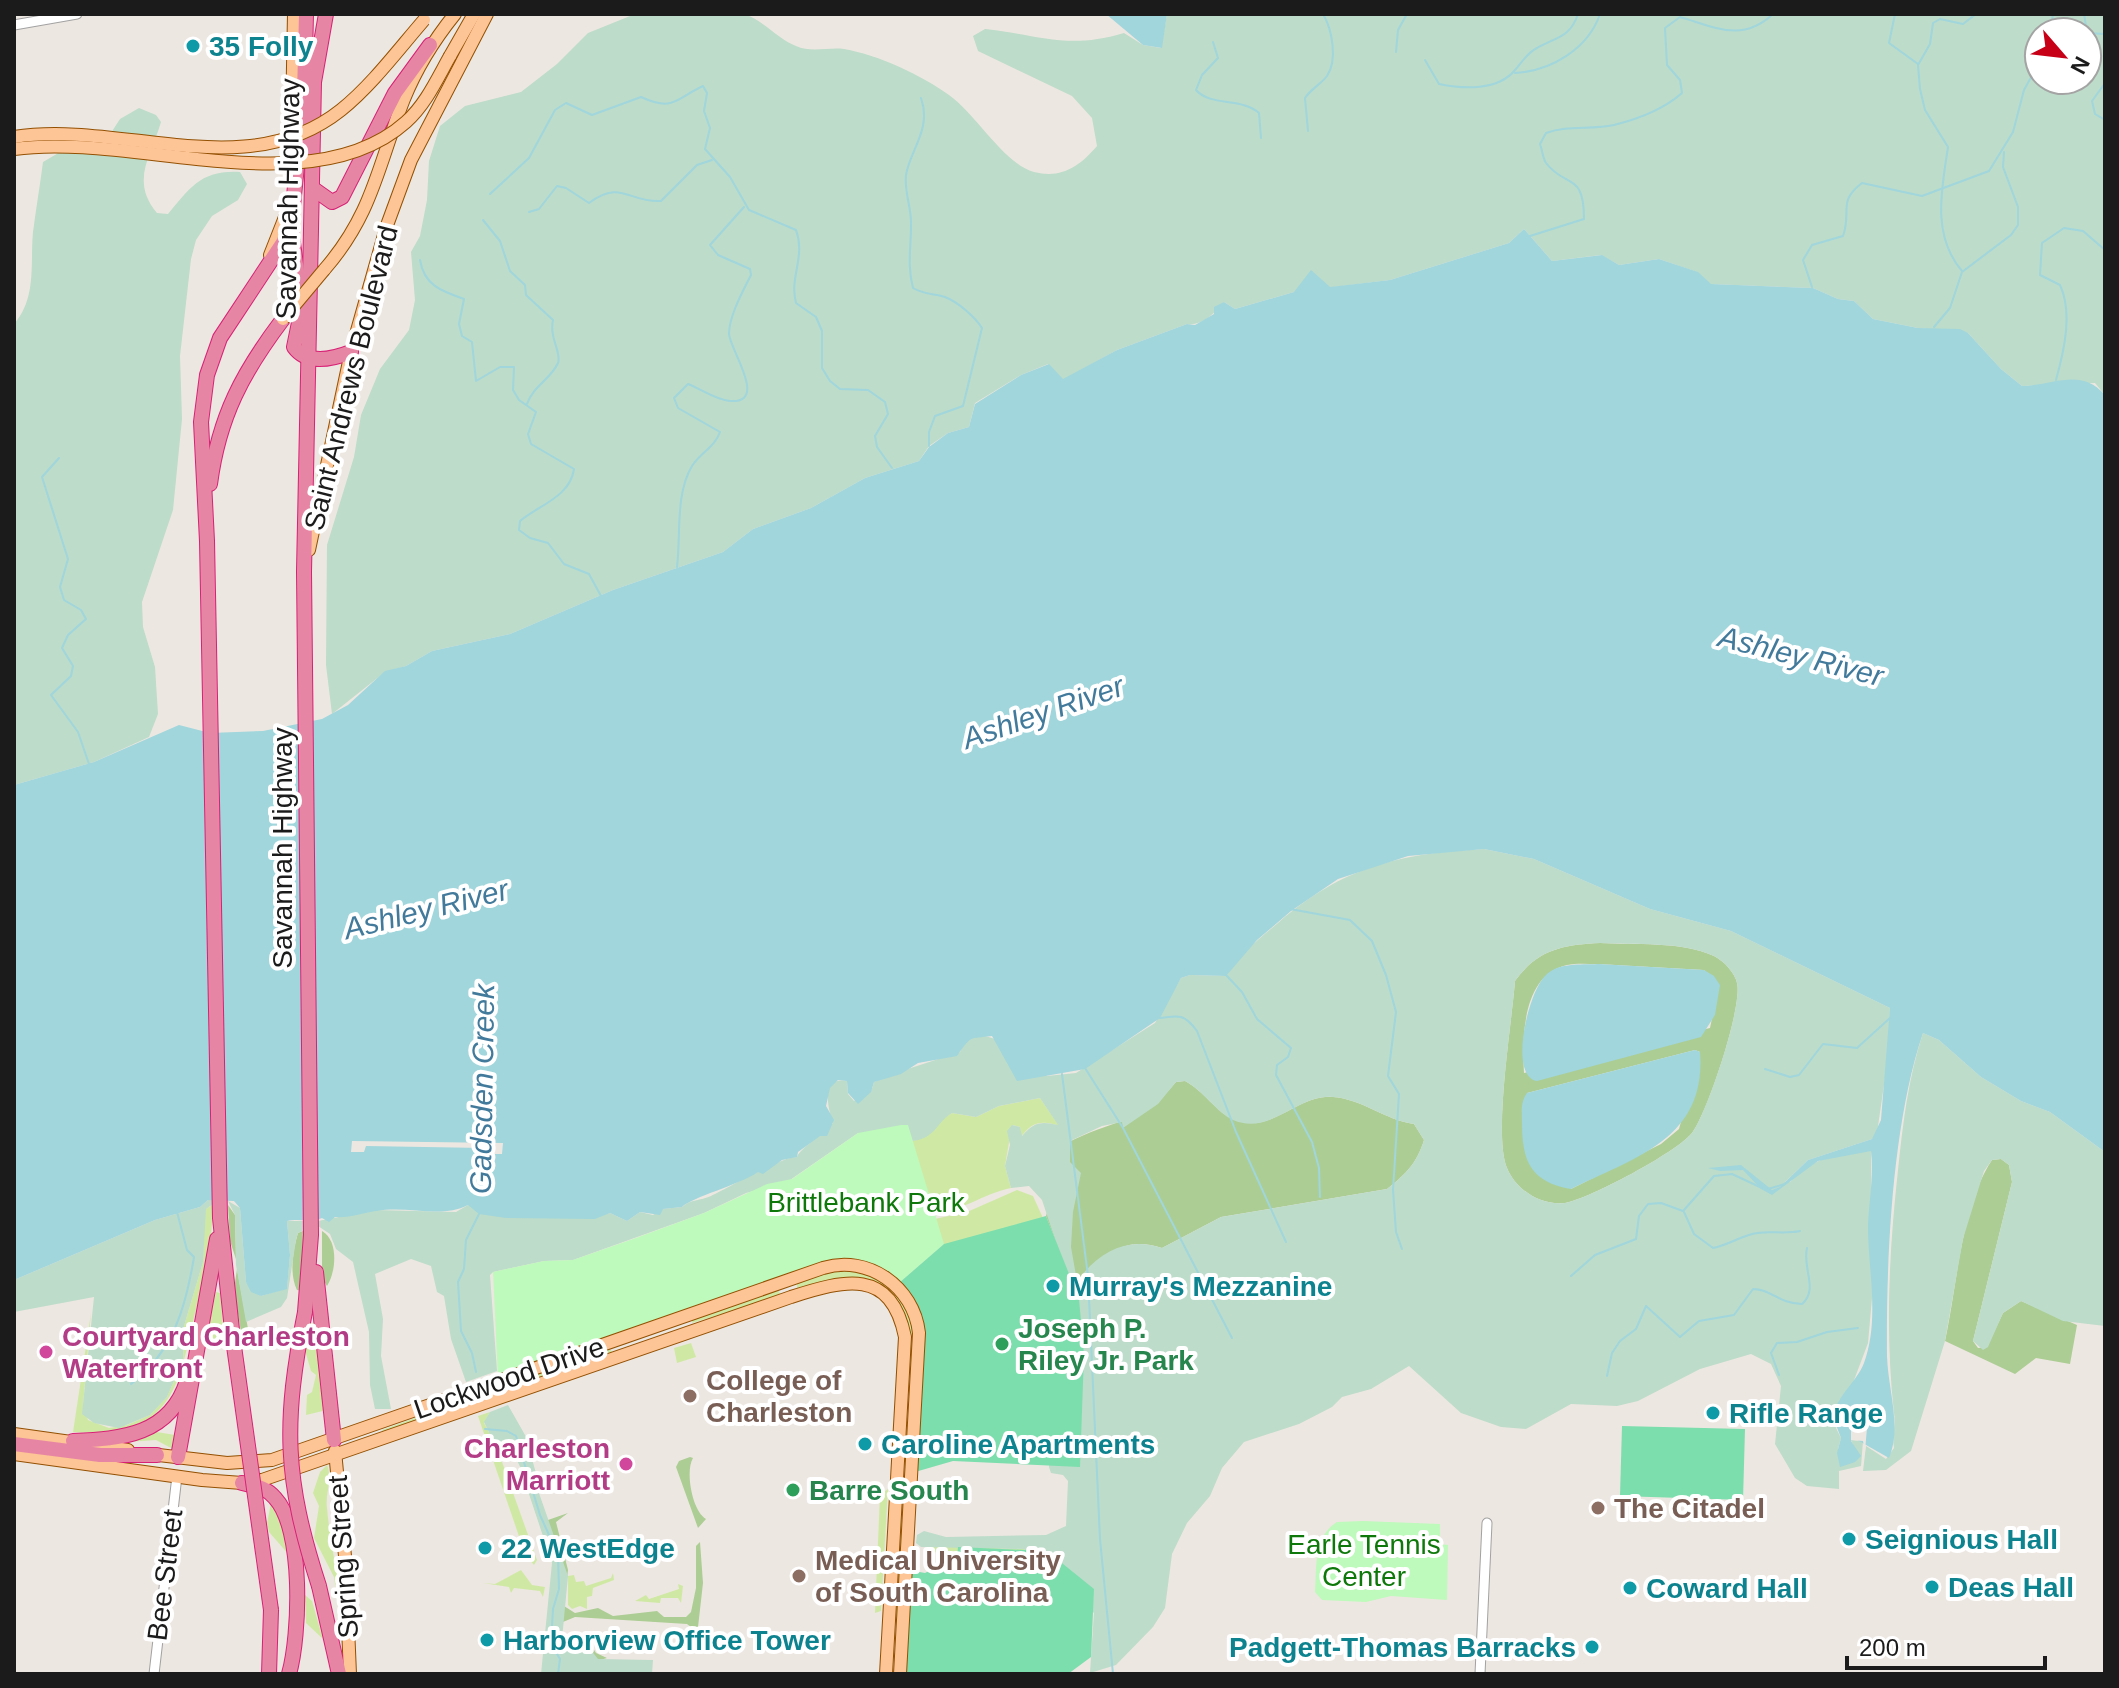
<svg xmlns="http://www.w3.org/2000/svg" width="2119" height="1688" viewBox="0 0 2119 1688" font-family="Arial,sans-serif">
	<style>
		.grass { fill: #cfe9a5 }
		.forest { fill: #accd94; fill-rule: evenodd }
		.wetland { fill: #bddcca; fill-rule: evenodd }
		.park { fill: #befabb }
		.pitch { fill: #7cdead }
		.water { fill: #a0d6dc }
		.pier { fill: #ede7e1 }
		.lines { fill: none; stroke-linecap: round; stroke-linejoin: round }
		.stream { stroke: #a0d6dc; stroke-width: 2 }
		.minor-casing { stroke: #a2a2a2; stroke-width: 11 }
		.major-casing { stroke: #935000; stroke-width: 14 }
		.highway-casing { stroke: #d82176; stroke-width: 16 }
		.minor { stroke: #fff; stroke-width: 9 }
		.major { stroke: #fdc496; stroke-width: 12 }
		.highway { stroke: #e786a4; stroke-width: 14 }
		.major-bridge-casing { stroke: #935000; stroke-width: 14; stroke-linecap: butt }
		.highway-bridge-casing { stroke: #d82176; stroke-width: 16; stroke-linecap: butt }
		.major-bridge { stroke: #fdc496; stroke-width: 12 }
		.highway-bridge { stroke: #e786a4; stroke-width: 14 }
		.culture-dot { fill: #0f9aa8; stroke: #fff; stroke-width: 3 }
		.leisure-dot { fill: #2e9e5b; stroke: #fff; stroke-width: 3 }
		.hotel-dot { fill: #d1479c; stroke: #fff; stroke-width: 3 }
		.education-dot { fill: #8d6e63; stroke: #fff; stroke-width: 3 }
		.labels { text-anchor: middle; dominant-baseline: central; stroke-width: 8; stroke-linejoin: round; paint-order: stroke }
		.culture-label { font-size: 28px; font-weight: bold; fill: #0d838f; stroke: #fff; text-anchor: start }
		.street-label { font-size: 28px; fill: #1b1b1b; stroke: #fff }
		.park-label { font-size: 28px; fill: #0e790a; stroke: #fff }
		.leisure-label { font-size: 28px; font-weight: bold; fill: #27864d; stroke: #fff; text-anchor: start }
		.hotel-label { font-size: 28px; font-weight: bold; fill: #b23c85; stroke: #fff; text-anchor: start }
		.education-label { font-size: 28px; font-weight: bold; fill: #785e54; stroke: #fff; text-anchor: start }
		.water-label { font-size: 30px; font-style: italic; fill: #427a9c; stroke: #fff }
	</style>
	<rect width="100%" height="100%" fill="#ede7e1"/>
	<g class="grass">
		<path d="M 1040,1098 L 1059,1126 C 1042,1120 1032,1122 1021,1137 L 1020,1127 L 1012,1125 L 1005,1166 L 1011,1188 C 982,1194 962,1212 931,1214 L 911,1142 C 930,1135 935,1122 952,1113 L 976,1117 L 999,1106 Z"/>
		<path d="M 1017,1190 L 1033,1196 L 1043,1218 L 947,1251 L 930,1220 L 967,1212 Z"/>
		<path d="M 213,1204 C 213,1239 205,1268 198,1301 C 178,1383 178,1439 73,1432 L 91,1313 L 83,1406 L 88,1420 L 109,1428 L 127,1425 L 150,1415 L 167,1397 L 183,1360 L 184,1326 L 203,1262 L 204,1217 L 206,1209 Z"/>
		<path d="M 840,1268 C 896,1275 928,1316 910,1371 L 903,1314 L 857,1278 L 840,1278 L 797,1289 L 797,1282 Z"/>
		<path d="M 778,1289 L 781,1296 L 692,1323 L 693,1318 Z"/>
		<path d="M 216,1292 L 220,1293 L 225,1343 L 204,1348 Z"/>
		<path d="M 297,1323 L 315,1323 L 327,1410 L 306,1415 L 307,1395 L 312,1392 L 316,1375 L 311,1371 Z"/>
		<path d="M 691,1343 L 696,1357 L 677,1363 L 674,1348 Z"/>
		<path d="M 609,1348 L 613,1353 L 558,1370 L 558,1366 Z"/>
		<path d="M 539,1371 L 545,1377 L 473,1401 L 474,1397 Z"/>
		<path d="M 459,1402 L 463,1406 L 385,1434 L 382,1430 Z"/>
		<path d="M 490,1412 L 484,1423 L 496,1445 L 537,1560 L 534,1565 L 525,1554 L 478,1416 Z"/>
		<path d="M 176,1414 L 157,1432 L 175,1435 L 179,1428 L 176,1445 L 171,1448 L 156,1440 L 127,1442 Z"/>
		<path d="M 327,1465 C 333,1480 325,1492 327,1508 C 330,1541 337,1574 343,1606 L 338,1604 L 334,1577 L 314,1538 L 319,1506 L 313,1493 L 320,1472 Z"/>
		<path d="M 903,1478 L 905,1485 L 897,1621 L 893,1620 Z"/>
		<path d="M 888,1489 L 881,1611 L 875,1613 L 880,1495 Z"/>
		<path d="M 271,1503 L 279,1508 L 290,1556 L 269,1532 L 267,1523 Z"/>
		<path d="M 937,1546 L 1024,1549 L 1027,1552 L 983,1562 L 951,1560 L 925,1547 Z"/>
		<path d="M 521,1570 L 532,1585 L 545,1587 L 543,1597 L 540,1591 L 514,1588 L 511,1593 L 509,1587 L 483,1583 L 495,1584 Z"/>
		<path d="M 613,1573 L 614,1580 L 593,1588 L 592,1596 L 587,1597 L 587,1609 L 580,1606 L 572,1609 L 568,1605 L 568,1576 L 574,1575 L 576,1582 L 584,1581 L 586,1586 L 611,1578 Z"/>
		<path d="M 678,1584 L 683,1586 L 681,1603 L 678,1598 L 661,1598 L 660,1603 L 635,1601 L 646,1595 L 649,1599 L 679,1589 Z"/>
		<path d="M 305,1595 L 312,1601 L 323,1639 L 306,1623 Z"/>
	</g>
	<g class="forest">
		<path d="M 1600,943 C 1635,945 1682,941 1714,956 C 1724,961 1735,973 1737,983 C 1743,1006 1707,1114 1692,1133 C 1677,1152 1589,1199 1565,1203 C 1541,1206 1516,1190 1507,1168 C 1493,1135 1512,1022 1515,981 C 1538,949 1563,945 1600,943 ZM 1598,964 L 1704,970 L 1719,985 L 1710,1028 L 1524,1073 C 1522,1038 1522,975 1567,965 C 1576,963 1588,964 1598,964 ZM 1695,1050 L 1700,1052 L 1679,1129 L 1661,1144 L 1571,1189 L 1527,1093 Z"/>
		<path d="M 1185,1081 C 1204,1091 1216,1112 1233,1119 C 1271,1136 1297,1094 1333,1097 C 1362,1099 1385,1120 1414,1124 L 1424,1140 C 1417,1163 1406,1174 1387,1189 L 1221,1217 L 1162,1248 C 1122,1234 1101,1258 1073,1285 L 1046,1216 L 1067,1143 C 1111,1120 1142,1123 1176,1082 Z"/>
		<path d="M 2001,1159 L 2009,1165 L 2012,1182 L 1973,1341 L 1978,1348 L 1987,1347 L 2003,1313 L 2021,1301 L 2077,1325 L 2070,1364 L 2036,1358 L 2015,1374 L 1945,1341 C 1957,1287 1961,1206 1992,1160 Z"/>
		<path d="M 228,1205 L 235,1215 L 236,1259 L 230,1241 Z"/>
		<path d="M 305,1230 L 303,1291 L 297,1290 C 289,1274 293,1250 298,1233 Z"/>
		<path d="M 322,1231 C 339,1241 336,1272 327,1286 L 322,1278 Z"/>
		<path d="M 237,1269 L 249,1334 L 242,1338 L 234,1289 Z"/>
		<path d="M 690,1457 L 693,1458 C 685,1471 692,1511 706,1519 L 698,1528 L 676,1467 L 679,1461 Z"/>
		<path d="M 568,1513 L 556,1522 L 568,1570 L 564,1606 L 575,1613 L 598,1608 L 613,1616 L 657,1611 L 664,1617 L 686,1617 L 691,1612 L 696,1588 L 696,1546 L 700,1542 L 703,1583 L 697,1636 L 693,1637 L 691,1627 L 687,1624 L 575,1617 L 563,1622 L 561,1634 L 587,1639 L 596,1653 L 607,1658 L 600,1660 L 563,1646 L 548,1520 Z"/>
	</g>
	<g class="wetland">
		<path d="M 635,14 C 658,14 726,9 744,14 C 763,20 778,39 796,46 C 811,53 828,47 844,49 C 879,55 921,75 949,95 C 976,114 1004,164 1034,172 C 1062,179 1080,166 1097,146 L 1092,118 L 1072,96 L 978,51 L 973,36 L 985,29 C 1041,35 1067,50 1124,33 L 1143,45 L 1161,48 L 1167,14 L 2105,14 L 2105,395 L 2095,383 L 2022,386 L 2001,369 L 1968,333 L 1918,328 L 1873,319 L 1854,301 L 1838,299 L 1813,288 L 1710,284 L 1697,272 L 1659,259 L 1619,265 L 1601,255 L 1552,261 L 1524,229 L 1509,243 L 1390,280 L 1294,292 L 1235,309 L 1224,302 C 1215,313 1202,326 1187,324 L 1117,350 L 1063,380 L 1048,364 L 1021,375 L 975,403 L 969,427 L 948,433 L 929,446 L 919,461 L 865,478 L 811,508 L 753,529 L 723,552 L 613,590 L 510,634 L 432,651 L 406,666 L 385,672 L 332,714 L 326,665 L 327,545 L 354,457 L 361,415 L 380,369 L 409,330 L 415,300 L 411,252 L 420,236 L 427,200 L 429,161 L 440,126 L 465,106 L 521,92 L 557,64 L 588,33 ZM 2039,32 L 2087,32 L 2087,80 L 2039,80 Z"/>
		<path d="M 139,108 L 156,115 L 161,122 C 151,156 130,181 157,213 L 168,214 C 191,187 201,170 240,172 L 247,184 L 238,200 L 212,216 L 196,240 L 191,259 L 180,356 L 182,419 L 173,510 L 142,602 L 143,627 L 155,667 L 158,714 L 149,737 L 94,762 L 14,785 L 14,324 C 37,298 30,264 33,232 C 36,209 40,185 43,162 L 67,148 L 97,144 L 109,136 L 120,119 Z"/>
		<path d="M 1484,849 L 1534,859 L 1650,909 L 1731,931 L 1890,1008 L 1888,1057 L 1877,1133 L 1872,1139 L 1808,1160 L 1785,1182 L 1790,1182 C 1809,1162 1843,1147 1871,1150 L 1872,1298 L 1868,1343 L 1836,1428 L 1841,1438 L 1838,1449 L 1842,1465 L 1854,1447 L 1851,1440 L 1863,1441 L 1861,1466 L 1839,1471 L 1839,1489 L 1807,1486 L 1795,1478 L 1775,1444 L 1781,1386 L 1771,1364 L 1751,1354 L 1700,1369 L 1638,1401 L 1617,1406 L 1571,1404 L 1526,1429 L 1501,1427 L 1461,1413 L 1409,1366 L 1371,1389 L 1342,1397 L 1332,1407 L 1299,1424 L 1244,1442 L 1222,1468 L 1210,1496 L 1187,1523 L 1172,1554 L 1165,1608 L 1153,1627 L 1116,1665 L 1090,1673 L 1094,1613 L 1024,1549 L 921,1547 L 916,1543 L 917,1535 L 924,1531 L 946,1537 L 1046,1535 L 1066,1526 L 1068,1481 L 1063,1475 L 1051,1473 L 1049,1467 L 1055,1239 L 1042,1200 L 1029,1186 L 1011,1188 L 1005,1166 L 1010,1145 L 1007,1131 L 1012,1125 L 1020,1127 L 1022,1136 C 1034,1122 1041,1121 1058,1125 L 1040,1098 L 999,1106 L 976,1117 L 952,1113 C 941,1119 938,1129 929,1135 C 910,1149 879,1136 858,1133 L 787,1182 L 746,1193 L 704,1213 L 573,1260 L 544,1261 L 493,1272 L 490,1275 L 497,1371 L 466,1382 L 451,1339 L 444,1296 L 437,1292 L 431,1266 L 411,1259 L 375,1274 L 383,1319 L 381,1356 L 391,1409 L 375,1409 L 370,1385 L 369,1332 L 353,1262 L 336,1249 L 330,1234 L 318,1226 L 318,1221 L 375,1210 L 456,1212 L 468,1205 L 525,1217 L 592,1218 L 610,1213 L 627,1221 L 640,1212 L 653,1215 L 662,1209 L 682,1207 C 691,1199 700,1201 711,1196 C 730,1187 780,1157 797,1157 C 801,1147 823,1135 833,1123 C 828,1109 820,1076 847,1081 L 848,1094 L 854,1101 L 872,1089 L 874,1082 C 903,1069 931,1062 960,1052 C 977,1010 1026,1061 1047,1076 L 1076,1073 L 1155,1023 L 1181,978 L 1190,975 L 1226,976 C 1239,954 1259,939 1278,923 C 1342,867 1400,853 1484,849 ZM 1600,943 C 1635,945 1682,941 1714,956 C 1724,961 1735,973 1737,983 C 1743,1006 1707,1113 1692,1133 C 1677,1152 1589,1199 1565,1203 C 1541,1206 1516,1190 1507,1168 C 1493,1135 1512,1022 1515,981 C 1538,949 1563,945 1600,943 ZM 1185,1081 C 1204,1091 1216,1112 1233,1120 C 1271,1136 1297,1094 1333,1097 C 1362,1099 1385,1120 1414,1124 L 1424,1140 C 1417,1163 1406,1174 1387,1189 L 1221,1217 L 1162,1248 C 1127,1236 1099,1252 1077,1281 L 1071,1247 L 1073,1212 L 1081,1173 L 1070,1162 L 1070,1141 L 1102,1126 L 1122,1122 L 1123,1128 L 1158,1104 L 1176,1082 Z"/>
		<path d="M 1923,1033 L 1939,1040 L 1981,1077 L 2021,1101 L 2050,1112 L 2105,1152 L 2105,1326 L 2063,1321 L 2021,1301 L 2003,1313 L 1988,1347 L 1983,1350 L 1973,1341 L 2012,1182 L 2009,1165 L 2001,1159 L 1992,1160 L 1984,1171 L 1963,1239 L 1945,1341 L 1911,1451 L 1886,1470 L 1863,1471 L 1866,1446 L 1886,1459 L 1894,1448 C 1892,1436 1896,1425 1894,1413 C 1885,1331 1889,1252 1898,1170 C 1903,1123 1908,1079 1923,1033 Z"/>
		<path d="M 208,1200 L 213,1200 L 213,1204 L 206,1209 L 203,1262 L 184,1326 L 183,1360 L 167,1397 L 150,1415 L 119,1428 L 94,1423 L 82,1414 L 94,1297 L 14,1312 L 14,1280 L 155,1220 L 200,1207 Z"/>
		<path d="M 228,1201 L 240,1208 L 246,1282 L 261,1296 L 287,1288 L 290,1255 L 287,1221 L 304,1221 L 305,1230 L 298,1233 L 296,1240 L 287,1298 L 281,1307 L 246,1322 L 236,1265 L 235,1215 Z"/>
		<path d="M 508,1405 L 525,1435 L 536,1473 L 525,1477 L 513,1452 L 500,1455 L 484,1422 L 490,1412 Z"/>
		<path d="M 533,1476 L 568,1576 L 562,1639 L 583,1640 L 598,1659 L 653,1660 L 652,1674 L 541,1674 L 552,1563 L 524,1479 Z"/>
	</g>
	<g class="park">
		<path d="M 901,1125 L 908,1125 L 944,1244 L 899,1283 L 851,1262 L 560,1357 L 554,1353 L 498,1378 L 493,1272 L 544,1261 L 573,1260 L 633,1239 L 704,1213 L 767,1184 L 792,1179 L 858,1133 Z"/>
		<path d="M 1363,1521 L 1440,1524 L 1440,1544 L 1448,1545 L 1447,1600 L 1391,1596 L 1366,1602 L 1322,1600 L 1315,1592 C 1317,1567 1313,1537 1337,1522 Z"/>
	</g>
	<g class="pitch">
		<path d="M 1046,1216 L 1079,1299 L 1084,1355 L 1080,1467 L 953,1461 L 915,1472 L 922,1334 L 899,1283 L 944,1244 Z"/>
		<path d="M 1622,1426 L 1745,1429 L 1743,1500 L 1620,1496 Z"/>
		<path d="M 958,1547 L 1047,1551 L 1094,1589 L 1091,1657 L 1068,1674 L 904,1674 L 909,1570 L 925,1573 L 957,1557 Z"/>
	</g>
	<g class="water">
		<path d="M 1106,14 L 1167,14 L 1162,48 L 1143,45 Z"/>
		<path d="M 1524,229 L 1552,261 L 1602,255 L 1619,265 L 1659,259 L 1698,272 L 1711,284 L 1813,288 L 1838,299 L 1854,301 L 1873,319 L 1918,328 L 1960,329 L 1968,333 L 2001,369 L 2022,386 C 2054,385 2081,367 2105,395 L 2105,1152 L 2050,1112 L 2021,1101 L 1981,1077 L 1939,1040 L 1923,1033 C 1892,1124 1886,1260 1887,1356 C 1888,1390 1902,1427 1889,1458 L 1852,1437 L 1851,1441 L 1861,1456 L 1855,1462 L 1840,1467 L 1837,1453 L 1841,1438 L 1833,1417 C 1837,1395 1856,1383 1864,1363 C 1880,1320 1868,1270 1868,1226 C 1869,1201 1874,1175 1871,1151 L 1818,1161 L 1772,1195 L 1761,1189 L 1743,1170 L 1720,1171 L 1708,1168 L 1741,1165 L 1772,1190 L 1780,1187 L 1808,1160 L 1872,1139 L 1881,1120 L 1890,1008 L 1731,931 L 1650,909 L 1534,859 L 1484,849 L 1408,856 L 1338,879 L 1291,911 L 1257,940 L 1226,976 L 1190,975 L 1181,978 L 1160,1018 L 1085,1069 L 1017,1081 L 992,1036 C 968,1039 972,1035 957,1056 L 918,1063 L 901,1074 L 874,1082 L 871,1092 L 858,1104 L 848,1093 L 847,1081 L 838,1080 L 830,1088 L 826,1106 L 834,1120 L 827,1136 L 820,1136 L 798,1152 L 797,1157 L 782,1160 L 763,1174 L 758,1172 C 739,1185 692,1197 682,1207 L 663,1209 L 660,1215 L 640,1212 L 627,1221 L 610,1213 L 595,1219 L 506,1218 L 479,1214 L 468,1205 C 441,1219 408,1205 376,1211 C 362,1213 350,1218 335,1217 L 329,1222 L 322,1218 C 310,1223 299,1218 287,1221 L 290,1255 L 287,1289 L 261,1296 L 251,1292 L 246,1282 L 240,1208 L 234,1201 L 208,1200 L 200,1207 L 155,1220 L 14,1280 L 14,785 L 94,762 L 179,725 L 210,733 L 263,731 L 322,719 L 348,705 L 385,671 L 406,666 L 432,651 L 510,634 L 613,590 L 723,552 L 753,529 L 811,508 L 865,478 L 919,461 L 929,447 L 948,433 L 969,427 L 975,404 L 1021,375 L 1049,364 L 1063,379 L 1117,350 L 1187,324 L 1195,325 L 1214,314 L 1214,307 L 1224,302 L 1235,309 L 1294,292 L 1311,270 L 1330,287 L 1390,280 L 1509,243 Z"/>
		<path d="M 1598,964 L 1704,970 L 1714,976 L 1720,985 L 1715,1015 L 1701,1037 L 1537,1081 C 1508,1076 1528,993 1545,976 C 1558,962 1580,965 1598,964 Z"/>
		<path d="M 1695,1050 L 1700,1052 C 1707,1139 1634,1158 1571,1189 C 1531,1182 1522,1161 1522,1124 C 1522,1113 1520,1102 1527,1093 Z"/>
	</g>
	<g class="pier">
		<path d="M 352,1141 L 503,1143 L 502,1154 L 486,1154 L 484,1148 L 366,1146 L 364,1152 L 351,1152 Z"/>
		<path d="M 1866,1405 L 1869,1405 L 1865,1451 L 1863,1441 L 1851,1440 L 1851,1431 L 1864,1432 Z"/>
	</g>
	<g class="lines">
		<g class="stream">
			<path d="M 1895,14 L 1889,43 L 1918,64"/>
			<path d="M 2084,14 L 2087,32"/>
			<path d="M 2050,32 L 2053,14"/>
			<path d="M 2059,32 L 2086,32"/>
			<path d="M 2087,33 L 2105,34"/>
			<path d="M 1213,42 L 1218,58 L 1202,75 L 1196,90 C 1211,107 1241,97 1259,113 L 1261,138"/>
			<path d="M 1396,52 L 1398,30 L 1407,14"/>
			<path d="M 1425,60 L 1439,84 C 1463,89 1498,91 1515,70 C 1522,62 1527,53 1537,48 C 1556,37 1570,38 1578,14"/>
			<path d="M 1515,73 C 1551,71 1588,49 1600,14"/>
			<path d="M 2105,83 L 2092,101 L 2095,114 L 2105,120"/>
			<path d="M 921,98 C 932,129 910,150 906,175 C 904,193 912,208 911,226 C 911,248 907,265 913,288 C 925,295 933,293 945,297 C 958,302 975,317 982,328 L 963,406 L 935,416 L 929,432 L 929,446"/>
			<path d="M 1308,131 L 1305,98 C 1311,89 1321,84 1327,76 C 1338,60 1332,29 1323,14"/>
			<path d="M 490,194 L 529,158 L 555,110 L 566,103 L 592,115 L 641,97 C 674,112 675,99 703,86 L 707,93 L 704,111 L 710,128 L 705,149 L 730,177 L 749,210 L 796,230 C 806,257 789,277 796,303 L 816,317 L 822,331 L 822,368 L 830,381 L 840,389 L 868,390 L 885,402 L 888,414 L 875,436 L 877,447 L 892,468"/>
			<path d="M 529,212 L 539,209 L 557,186 L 566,188 L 589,203 C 621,179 629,203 661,201 L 697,165 L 712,160"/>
			<path d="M 483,220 L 500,241 L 510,271 L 525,285 L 526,295 L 553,320 C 549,338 562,353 558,363 C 551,379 533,386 527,404"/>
			<path d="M 1530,236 L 1584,219 C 1584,171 1566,189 1546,163 C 1543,159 1542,149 1540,144 L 1546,133 C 1568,125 1591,130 1614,125 C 1638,119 1664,109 1682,93 L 1680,80 L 1667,65 L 1665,28 L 1680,17 C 1715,27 1742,43 1773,14"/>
			<path d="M 420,260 C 424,285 441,291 464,299 L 459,324 L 462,336 L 472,342 L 476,381 L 500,367 L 514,367 L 513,390 L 519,400 L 536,412 L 528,434 L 531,444 L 574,469 C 570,497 539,505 520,521 L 519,530 L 530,538 L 548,543 L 564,564 L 589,574 L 601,596"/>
			<path d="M 1962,271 C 1931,235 1942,188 1948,147 L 1925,110 L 1920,89 L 1918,65 L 1930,44 L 1933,23 L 1940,19 L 1963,24 L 1976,14"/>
			<path d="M 1812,287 L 1803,260 L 1812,245 L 1843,236 C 1852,211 1837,202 1862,183 L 1922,196 L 1989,171 L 2013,132 L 2024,90 L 2039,63"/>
			<path d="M 1934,327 L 1950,308 L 1962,272 L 2011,235 L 2018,225 L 2018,207 L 2003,167 L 2004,152"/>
			<path d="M 2056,380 C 2064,351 2073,313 2060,285 L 2040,275 L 2042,243 L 2064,228 L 2083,231 L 2105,250"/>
			<path d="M 59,458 L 42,477 L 68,559 L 60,587 L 64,600 L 81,610 L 86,619 L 68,635 L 62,648 L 73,666 L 71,676 L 51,695 L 78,732 L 89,764"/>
			<path d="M 677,567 C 681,536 675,494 692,466 C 700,453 715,447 720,432 L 678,408 L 674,398 L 688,384 C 701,389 716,400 730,401 C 769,404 730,350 729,334 C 729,316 743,291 751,275 L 750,269 L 718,255 L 710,245 L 744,207"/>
			<path d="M 1290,909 L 1350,920 L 1372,941 L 1386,975 L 1396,1012 L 1388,1076 L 1399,1094 L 1393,1190 L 1396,1232 L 1402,1249"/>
			<path d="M 1226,975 L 1242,992 L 1257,1019 L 1291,1048 L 1288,1057 L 1277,1065 L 1276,1075 L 1312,1142 L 1319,1168 L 1320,1197"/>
			<path d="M 1160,1018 C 1178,1015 1185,1014 1197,1031 L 1236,1132 L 1286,1242"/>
			<path d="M 1085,1068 L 1123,1128 L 1232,1338"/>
			<path d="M 1765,1069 L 1790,1077 L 1799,1075 L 1823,1044 L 1857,1048 L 1890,1018"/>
			<path d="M 1062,1074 L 1088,1276 L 1100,1539 L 1113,1674"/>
			<path d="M 1768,1189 L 1785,1184"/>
			<path d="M 1684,1210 L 1714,1176 L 1732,1174 L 1762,1188"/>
			<path d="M 1684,1212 L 1694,1234 L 1713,1248 C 1727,1245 1736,1239 1749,1235 C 1764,1229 1783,1235 1800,1231"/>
			<path d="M 1571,1276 L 1595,1255 L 1636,1239 L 1639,1216 L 1648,1204 L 1661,1203 L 1683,1211"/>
			<path d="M 476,1372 L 472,1353 L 461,1331 L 458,1282 L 464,1269 L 466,1240 L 479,1214"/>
			<path d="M 1779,1375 L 1771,1353 L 1777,1343 L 1797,1342 L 1827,1332 L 1858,1328"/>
			<path d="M 1607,1376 L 1612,1353 L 1620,1341 L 1636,1329 L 1646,1306 L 1680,1337 L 1699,1321 L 1734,1315 L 1753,1289 C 1771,1289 1777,1303 1802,1304 C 1819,1289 1802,1269 1807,1248"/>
			<path d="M 131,1384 C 174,1351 186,1306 194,1257 L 187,1250 L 177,1212"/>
			<path d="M 485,1429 L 507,1431 L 516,1436 L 540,1515 L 558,1555 L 559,1589 L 553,1609 L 551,1644 L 560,1659 L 558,1674"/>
		</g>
		<g class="minor-casing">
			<g id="minor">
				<path d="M 14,25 L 77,14"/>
				<path d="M 154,1674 L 177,1476"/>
				<path d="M 1480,1674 L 1487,1523"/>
			</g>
		</g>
		<g class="major-casing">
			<g id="major">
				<path d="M 450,56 L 474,14"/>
				<path d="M 291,171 L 294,14"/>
				<path d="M 270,255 L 285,217"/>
				<path d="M 324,270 C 373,214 378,165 404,99 C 417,67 434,40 455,14"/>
				<path d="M 309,550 L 351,352 L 386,228 L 411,160 L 487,14"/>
				<path d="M 14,1434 L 128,1450"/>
				<path d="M 335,1451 L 345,1556 L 350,1674"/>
				<path d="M 14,1454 L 202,1480 L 242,1483 L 262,1480 L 791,1297 C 844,1280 891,1267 905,1337 L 886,1674"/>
				<path d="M 150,1454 L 227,1463 L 272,1460 L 823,1268 C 868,1254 914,1287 919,1333 L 900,1674"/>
			</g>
		</g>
		<g class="highway-casing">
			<g id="highway">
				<path d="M 315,190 L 332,202 L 342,197 L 395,93 L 430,45"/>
				<path d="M 291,228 L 302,308 L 294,347 C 307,365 333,359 351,352"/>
				<path d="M 210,484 C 219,416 243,372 283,319"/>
				<path d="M 316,1272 L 334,1440"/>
				<path d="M 305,1312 L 311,1235 L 304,572 L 314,82 L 326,14"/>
				<path d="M 233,1339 L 220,1218 L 207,541 L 201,422 L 207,375 L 220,338 L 284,241 L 292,216 L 304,96 L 306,14"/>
				<path d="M 73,1441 C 122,1439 170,1435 187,1381"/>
				<path d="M 14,1444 L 100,1455 L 157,1455"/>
				<path d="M 178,1457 L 217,1239"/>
				<path d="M 242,1483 C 255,1486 266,1487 275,1498 C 304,1529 300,1635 289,1674"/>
				<path d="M 319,1586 L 339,1674"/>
				<path d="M 269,1674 L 271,1610"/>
			</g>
		</g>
		<use href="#minor" class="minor"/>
		<use href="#major" class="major"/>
		<use href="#highway" class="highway"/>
		<g class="major-bridge-casing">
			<g id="major-bridge">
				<path d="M 14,137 C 123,120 246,186 341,110 C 372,85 398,50 424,20"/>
				<path d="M 14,149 C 132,132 311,207 406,122 C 426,104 437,79 450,56"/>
				<path d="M 283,319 L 324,270"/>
			</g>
		</g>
		<g class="highway-bridge-casing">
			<g id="highway-bridge">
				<path d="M 305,1312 C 283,1423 284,1478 319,1586"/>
				<path d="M 233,1339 L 271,1610"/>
			</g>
		</g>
		<use href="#major-bridge" class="major-bridge"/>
		<use href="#highway-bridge" class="highway-bridge"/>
	</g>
	<g class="culture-dot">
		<circle cx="193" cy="46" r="8"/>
		<circle cx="1053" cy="1286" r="8"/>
		<circle cx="1713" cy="1413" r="8"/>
		<circle cx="865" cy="1444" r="8"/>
		<circle cx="1849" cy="1539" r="8"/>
		<circle cx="485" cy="1548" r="8"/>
		<circle cx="1932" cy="1587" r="8"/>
		<circle cx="1630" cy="1588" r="8"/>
		<circle cx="487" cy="1640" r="8"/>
		<circle cx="1592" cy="1647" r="8"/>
	</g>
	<g class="leisure-dot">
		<circle cx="1002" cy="1344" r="8"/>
		<circle cx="793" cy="1490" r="8"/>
	</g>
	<g class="hotel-dot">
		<circle cx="46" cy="1352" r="8"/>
		<circle cx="626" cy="1464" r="8"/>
	</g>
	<g class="education-dot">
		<circle cx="690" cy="1396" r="8"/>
		<circle cx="1598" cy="1508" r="8"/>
		<circle cx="799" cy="1576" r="8"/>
	</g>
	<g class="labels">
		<g class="culture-label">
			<text x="209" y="46">35 Folly</text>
			<text x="1069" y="1286">Murray's Mezzanine</text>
			<text x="1729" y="1413">Rifle Range</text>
			<text x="881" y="1444">Caroline Apartments</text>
			<text x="1865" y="1539">Seignious Hall</text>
			<text x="501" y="1548">22 WestEdge</text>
			<text x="1948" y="1587">Deas Hall</text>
			<text x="1646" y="1588">Coward Hall</text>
			<text x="503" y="1640">Harborview Office Tower</text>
			<text x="1576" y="1647" text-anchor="end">Padgett-Thomas Barracks</text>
		</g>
		<g class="street-label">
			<text transform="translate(288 199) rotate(-89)">Savannah Highway</text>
			<text transform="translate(351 378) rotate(-76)">Saint Andrews Boulevard</text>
			<text transform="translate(282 848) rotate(-90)">Savannah Highway</text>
			<text transform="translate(509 1378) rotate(-19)">Lockwood Drive</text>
			<text transform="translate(343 1557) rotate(-94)">Spring Street</text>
			<text transform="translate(165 1575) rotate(-83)">Bee Street</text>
		</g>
		<g class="park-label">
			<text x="866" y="1202">Brittlebank Park</text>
			<text x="1364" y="1544">Earle Tennis<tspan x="1364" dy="32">Center</tspan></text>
		</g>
		<g class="leisure-label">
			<text x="1018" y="1328">Joseph P.<tspan x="1018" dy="32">Riley Jr. Park</tspan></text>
			<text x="809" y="1490">Barre South</text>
		</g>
		<g class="hotel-label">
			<text x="62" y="1336">Courtyard Charleston<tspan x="62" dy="32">Waterfront</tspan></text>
			<text x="610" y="1448" text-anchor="end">Charleston<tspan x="610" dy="32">Marriott</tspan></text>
		</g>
		<g class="education-label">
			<text x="706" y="1380">College of<tspan x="706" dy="32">Charleston</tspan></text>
			<text x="1614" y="1508">The Citadel</text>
			<text x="815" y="1560">Medical University<tspan x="815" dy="32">of South Carolina</tspan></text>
		</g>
		<g class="water-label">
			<text transform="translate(1801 656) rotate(14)">Ashley River</text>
			<text transform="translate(1043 712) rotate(-19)">Ashley River</text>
			<text transform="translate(426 909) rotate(-14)">Ashley River</text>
			<text transform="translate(482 1089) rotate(-89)">Gadsden Creek</text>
		</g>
	</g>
	<rect width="2119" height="1688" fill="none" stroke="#1b1b1b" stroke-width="32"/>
	<g transform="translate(2063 56) rotate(118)"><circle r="38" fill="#ffffff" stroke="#a4a4a4" stroke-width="2"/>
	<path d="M0-6L14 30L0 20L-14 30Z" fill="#c70018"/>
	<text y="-12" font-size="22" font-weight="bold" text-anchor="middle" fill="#1b1b1b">N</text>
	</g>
	<path d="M1847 1656v12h198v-12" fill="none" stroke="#1b1b1b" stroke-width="4"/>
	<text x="1859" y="1656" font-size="24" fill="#1b1b1b" stroke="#ffffff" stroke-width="6" paint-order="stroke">200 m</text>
</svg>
